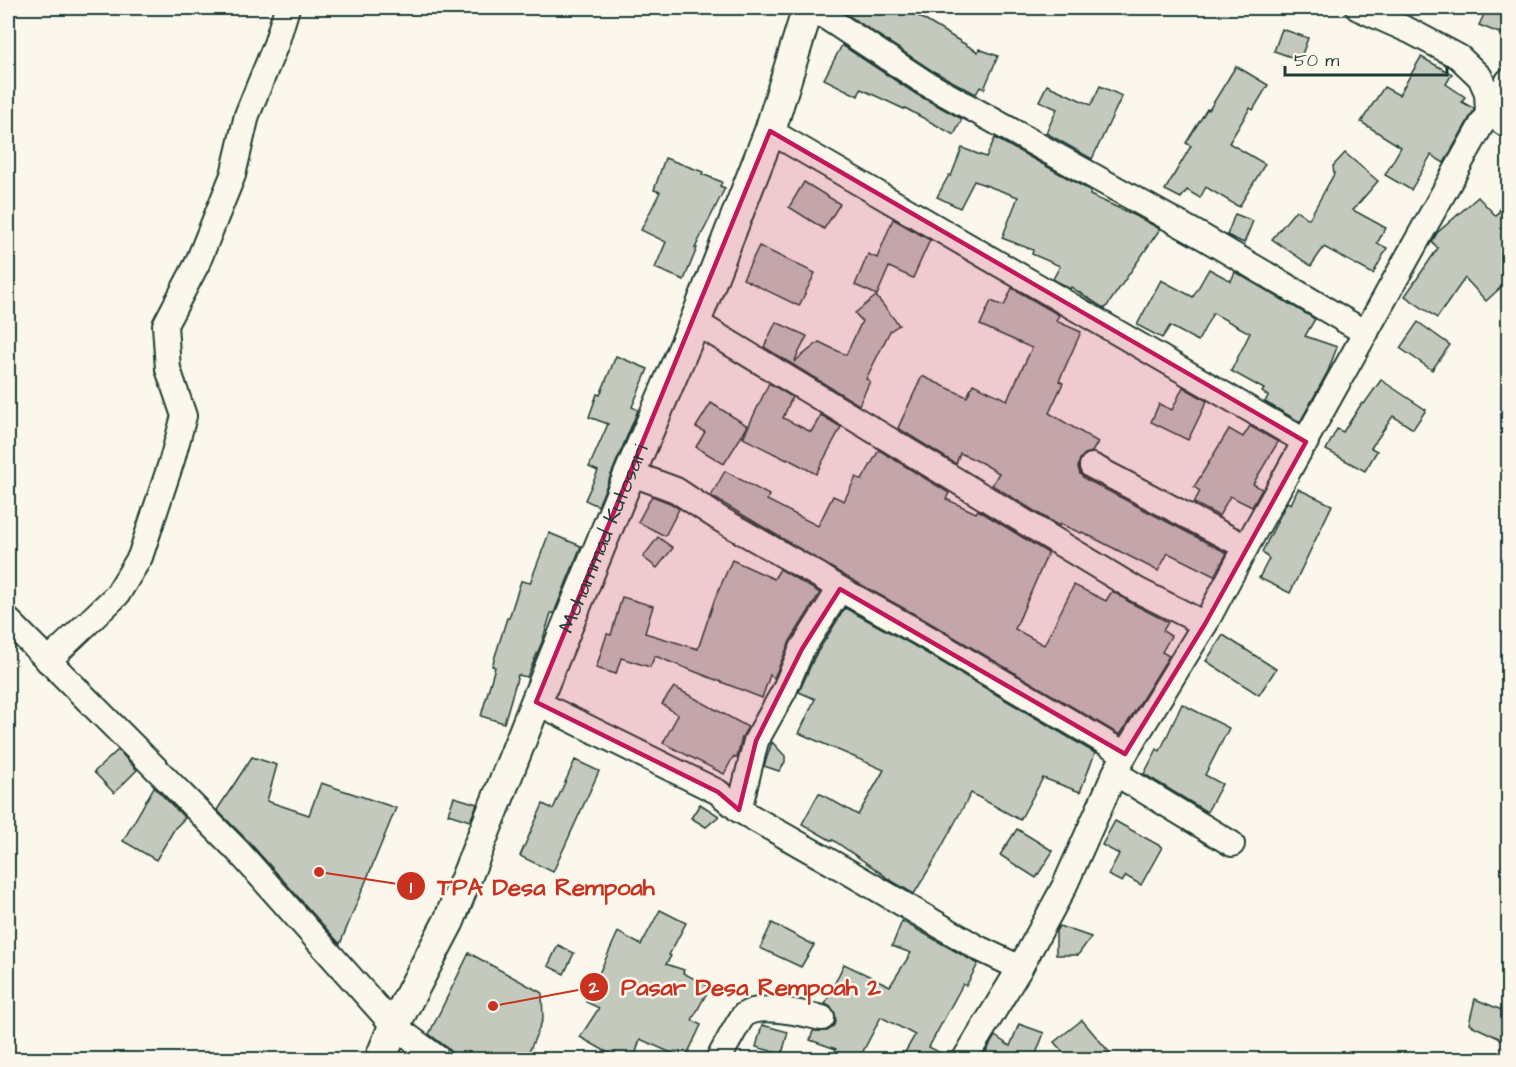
<svg xmlns="http://www.w3.org/2000/svg" width="1516" height="1067" viewBox="0 0 1516 1067" font-family="'Architects Daughter',sans-serif">
	<style>
		.building { fill: #c4c9be; stroke: #1f3d34; stroke-width: 1.5 }
		.lines { fill: none; stroke-linecap: round; stroke-linejoin: round }
		.minor-casing { stroke: #1f3d34; stroke-width: 28 }
		.tertiary-casing { stroke: #1f3d34; stroke-width: 34 }
		.minor { stroke: #fbf7ec; stroke-width: 24 }
		.tertiary { stroke: #fbf7ec; stroke-width: 30 }
		.marked { fill: #c2185b; fill-opacity: 0.2; stroke: #c2185b; stroke-width: 4.5; stroke-linejoin: round }
		.labels { text-anchor: middle; dominant-baseline: central; stroke-width: 5; stroke-linejoin: round; paint-order: stroke }
		.street-label { font-size: 22px; fill: #1f3d34; stroke: #fbf7ec }
		.leader { fill: none; stroke: #c8321e; stroke-width: 2 }
		.callout-dot { fill: #c8321e; stroke: #fbf7ec; stroke-width: 2 }
		.mark-label { font-size: 18px; text-anchor: middle; font-weight: bold; fill: #fff }
		.callout-label { font-size: 24px; text-anchor: middle; font-weight: bold; fill: #c8321e; stroke: #fbf7ec; stroke-width: 5; stroke-linejoin: round; paint-order: stroke }
	</style>
	<rect width="100%" height="100%" fill="#fbf7ec"/>
	<filter id="ink" filterUnits="userSpaceOnUse"><feTurbulence type="fractalNoise" baseFrequency=".0167" numOctaves="2"/><feDisplacementMap in="SourceGraphic" scale="12" xChannelSelector="R" yChannelSelector="G"/><feConvolveMatrix kernelMatrix="1 2 1 2 8 2 1 2 1" color-interpolation-filters="sRGB"/></filter>
	<g filter="url(#ink)">
		<g class="building">
			<path d="M 837,8 L 905,8 L 978,52 L 979,49 L 998,56 L 984,89 L 980,87 L 976,94 L 931,70 Z"/>
			<path d="M 1487,8 L 1509,8 L 1509,37 L 1479,25 Z"/>
			<path d="M 1282,29 L 1308,38 L 1300,60 L 1274,51 Z"/>
			<path d="M 842,45 L 916,94 L 962,119 L 954,135 L 905,108 L 904,109 L 861,89 L 858,96 L 824,79 Z"/>
			<path d="M 1421,57 L 1452,74 L 1446,84 L 1465,97 L 1462,102 L 1473,108 L 1474,110 L 1444,163 L 1431,155 L 1411,190 L 1385,175 L 1401,147 L 1361,122 L 1384,87 L 1399,95 Z"/>
			<path d="M 1236,66 L 1268,85 L 1253,110 L 1250,108 L 1229,143 L 1265,164 L 1239,207 L 1206,187 L 1200,198 L 1187,190 L 1181,198 L 1165,190 L 1191,146 L 1186,143 L 1207,109 L 1209,110 Z"/>
			<path d="M 1047,85 L 1091,105 L 1100,86 L 1122,96 L 1092,159 L 1046,133 L 1057,109 L 1039,101 Z"/>
			<path d="M 995,138 L 1091,191 L 1090,195 L 1134,215 L 1160,229 L 1105,309 L 1071,287 L 1070,289 L 1053,279 L 1060,266 L 1032,254 L 1033,250 L 1002,238 L 1018,197 L 974,181 L 960,208 L 937,197 L 949,175 L 951,176 L 962,148 L 986,157 Z"/>
			<path d="M 1345,153 L 1378,181 L 1353,210 L 1386,228 L 1377,243 L 1387,248 L 1373,274 L 1324,247 L 1311,266 L 1272,239 L 1296,210 L 1309,219 L 1334,174 L 1333,166 Z"/>
			<path d="M 665,158 L 703,172 L 702,174 L 722,182 L 720,186 L 725,188 L 695,248 L 697,248 L 684,280 L 655,268 L 666,242 L 641,230 L 660,192 L 654,190 Z"/>
			<path d="M 804,182 L 840,204 L 824,229 L 789,207 Z"/>
			<path d="M 1509,194 L 1509,280 L 1486,301 L 1465,278 L 1437,318 L 1405,296 L 1438,248 L 1432,242 L 1437,233 L 1478,197 L 1496,216 Z"/>
			<path d="M 1235,214 L 1253,221 L 1244,243 L 1227,235 Z"/>
			<path d="M 893,219 L 930,240 L 913,278 L 889,267 L 877,295 L 855,285 L 868,254 L 877,258 Z"/>
			<path d="M 759,246 L 815,273 L 799,306 L 743,279 Z"/>
			<path d="M 1209,269 L 1231,281 L 1235,272 L 1315,319 L 1305,336 L 1337,347 L 1328,371 L 1300,422 L 1265,402 L 1268,396 L 1262,392 L 1264,389 L 1231,371 L 1250,333 L 1213,313 L 1198,341 L 1170,326 L 1162,338 L 1137,325 L 1161,280 L 1193,297 Z"/>
			<path d="M 1012,288 L 1059,315 L 1056,321 L 1081,332 L 1059,381 L 1063,383 L 1049,413 L 1098,442 L 1092,452 L 1085,454 L 1080,459 L 1078,467 L 1080,474 L 1085,479 L 1227,553 L 1214,576 L 1168,553 L 1158,571 L 1082,532 L 1081,533 L 1060,524 L 1059,526 L 992,485 L 999,473 L 982,463 L 960,453 L 956,464 L 898,428 L 922,376 L 967,397 L 973,384 L 1007,400 L 1032,348 L 980,325 L 991,301 L 1004,306 Z"/>
			<path d="M 876,296 L 899,325 L 890,331 L 866,379 L 870,381 L 859,405 L 764,347 L 776,322 L 807,336 L 794,362 L 819,342 L 846,355 L 862,321 L 855,313 Z"/>
			<path d="M 1418,322 L 1450,345 L 1432,370 L 1400,348 Z"/>
			<path d="M 616,356 L 648,369 L 632,407 L 638,410 L 598,506 L 585,500 L 598,471 L 589,467 L 608,424 L 589,417 L 597,394 L 600,395 Z"/>
			<path d="M 1381,380 L 1426,410 L 1413,429 L 1393,416 L 1371,448 L 1377,451 L 1365,471 L 1326,450 L 1337,429 L 1343,432 L 1362,403 L 1364,404 Z"/>
			<path d="M 769,383 L 792,397 L 783,418 L 811,432 L 821,415 L 841,427 L 816,474 L 788,459 L 787,460 L 743,438 Z"/>
			<path d="M 1183,387 L 1207,401 L 1188,440 L 1151,422 L 1159,404 L 1172,410 Z"/>
			<path d="M 711,403 L 748,426 L 724,464 L 696,447 L 705,432 L 696,427 Z"/>
			<path d="M 1250,426 L 1278,442 L 1253,484 L 1262,489 L 1252,507 L 1230,496 L 1219,516 L 1194,503 L 1200,491 L 1194,487 L 1229,429 L 1243,437 Z"/>
			<path d="M 879,450 L 949,493 L 946,499 L 976,513 L 978,510 L 1048,553 L 1015,629 L 1044,645 L 1074,585 L 1106,601 L 1112,591 L 1131,603 L 1168,622 L 1163,631 L 1171,636 L 1162,652 L 1169,656 L 1120,735 L 925,620 L 847,577 L 711,496 L 725,471 L 769,495 L 767,500 L 818,526 L 833,496 L 844,501 L 856,477 L 862,480 Z"/>
			<path d="M 1298,489 L 1332,505 L 1290,593 L 1259,578 L 1269,559 L 1262,552 L 1287,502 L 1291,504 Z"/>
			<path d="M 652,496 L 670,503 L 679,509 L 665,536 L 638,522 Z"/>
			<path d="M 549,533 L 581,546 L 554,613 L 551,613 L 542,642 L 527,677 L 518,675 L 504,723 L 481,716 L 495,667 L 492,666 L 507,618 L 509,618 L 521,581 L 530,583 Z"/>
			<path d="M 658,537 L 673,548 L 657,568 L 643,557 Z"/>
			<path d="M 732,560 L 774,579 L 780,569 L 820,593 L 790,641 L 774,678 L 770,675 L 762,698 L 655,656 L 650,667 L 621,658 L 616,674 L 596,668 L 607,634 L 611,635 L 622,597 L 653,606 L 645,633 L 698,649 L 714,601 Z"/>
			<path d="M 845,608 L 911,644 L 1095,753 L 1080,792 L 1043,778 L 1020,820 L 971,793 L 934,861 L 914,894 L 885,877 L 885,876 L 833,840 L 832,841 L 802,824 L 819,793 L 858,815 L 884,770 L 799,733 L 815,699 L 799,692 L 815,656 Z"/>
			<path d="M 1223,635 L 1276,669 L 1259,695 L 1206,661 Z"/>
			<path d="M 674,687 L 748,727 L 742,737 L 737,758 L 733,757 L 724,774 L 663,743 L 678,715 L 662,704 Z"/>
			<path d="M 1182,704 L 1229,728 L 1205,775 L 1222,784 L 1207,812 L 1144,774 L 1157,749 L 1160,751 Z"/>
			<path d="M 772,742 L 785,756 L 785,762 L 779,771 L 764,766 Z"/>
			<path d="M 118,750 L 137,770 L 114,793 L 94,772 Z"/>
			<path d="M 252,757 L 277,765 L 267,801 L 309,815 L 321,783 L 396,808 L 340,944 L 249,842 L 217,810 Z"/>
			<path d="M 575,760 L 599,771 L 553,872 L 520,856 L 543,804 L 553,809 Z"/>
			<path d="M 154,787 L 185,818 L 175,828 L 156,860 L 123,841 Z"/>
			<path d="M 454,797 L 477,804 L 470,821 L 448,814 Z"/>
			<path d="M 700,804 L 719,816 L 706,827 L 691,818 Z"/>
			<path d="M 1115,821 L 1162,847 L 1141,885 L 1126,876 L 1122,882 L 1108,875 L 1119,854 L 1102,845 Z"/>
			<path d="M 1017,829 L 1053,851 L 1036,878 L 1000,855 Z"/>
			<path d="M 660,910 L 686,923 L 669,955 L 671,956 L 666,964 L 684,970 L 683,973 L 710,987 L 692,1020 L 701,1025 L 685,1059 L 640,1039 L 634,1059 L 619,1059 L 580,1037 L 599,1008 L 586,1002 L 618,932 L 641,945 Z"/>
			<path d="M 902,921 L 978,964 L 966,986 L 963,984 L 929,1047 L 950,1058 L 950,1059 L 901,1059 L 915,1035 L 881,1017 L 859,1059 L 831,1059 L 836,1049 L 810,1040 L 813,1031 L 827,1031 L 832,1028 L 836,1022 L 835,1013 L 831,1007 L 825,1004 L 844,964 L 890,986 L 911,953 L 892,946 Z"/>
			<path d="M 772,923 L 814,945 L 801,967 L 760,948 Z"/>
			<path d="M 1059,926 L 1091,937 L 1078,955 L 1056,955 L 1056,931 Z"/>
			<path d="M 558,945 L 574,953 L 564,974 L 548,966 Z"/>
			<path d="M 469,953 L 542,993 L 543,1019 L 526,1059 L 454,1059 L 453,1054 L 449,1049 L 429,1034 Z"/>
			<path d="M 1475,999 L 1509,1013 L 1509,1043 L 1469,1024 Z"/>
			<path d="M 1082,1020 L 1115,1059 L 1069,1059 L 1054,1042 Z"/>
			<path d="M 1019,1024 L 1044,1033 L 1034,1059 L 982,1059 L 995,1036 L 1010,1046 Z"/>
			<path d="M 762,1025 L 788,1032 L 782,1054 L 756,1047 Z"/>
		</g>
		<g class="lines">
			<g class="minor-casing">
				<g id="minor">
					<path d="M 812,8 L 924,82 L 1203,237 L 1366,333"/>
					<path d="M 1358,8 L 1410,31 L 1459,57 L 1480,77 L 1487,93 L 1488,113 L 1508,126"/>
					<path d="M 770,131 L 1306,442"/>
					<path d="M 695,322 L 1137,590 L 1205,624"/>
					<path d="M 1092,466 L 1246,547"/>
					<path d="M 630,473 L 676,490 L 720,519 L 820,576 L 840,589 L 918,632 L 1125,754"/>
					<path d="M 8,620 L 238,851 L 394,1026 L 440,1060"/>
					<path d="M 48,661 L 117,595 L 140,557 L 172,460 L 184,416 L 168,369 L 165,325 L 197,264 L 233,175 L 247,115 L 276,44 L 287,8"/>
					<path d="M 536,702 L 718,792 L 739,810 L 852,874 L 978,948 L 1020,968"/>
					<path d="M 1115,773 L 1232,844"/>
					<path d="M 739,810 L 756,741 L 784,691 L 802,649 L 840,589"/>
					<path d="M 718,1060 C 723,1051 739,1020 744,1015 C 761,1002 803,1014 822,1018"/>
					<path d="M 964,1060 L 1020,968 L 1064,887 L 1115,773 L 1125,754 L 1205,624 L 1246,547 L 1488,113 L 1508,81"/>
				</g>
			</g>
			<g class="tertiary-casing">
				<g id="tertiary">
					<path id="s1" d="M 380,1060 L 394,1026 L 449,921 L 536,702 L 630,473 L 695,322 L 770,131 L 808,8"/>
				</g>
			</g>
			<use href="#minor" class="minor"/>
			<use href="#tertiary" class="tertiary"/>
		</g>
	</g>
	<path class="marked" d="M 770,131 L 1306,442 L 1205,624 L 1125,754 L 840,589 L 802,649 L 756,741 L 739,810 L 718,792 L 536,702 Z"/>
	<g class="labels">
		<g class="street-label">
			<text stroke="none"><textPath href="#s1" startOffset="568">Mohammad Kutosari</textPath></text>
		</g>
	</g>
	<path class="leader" d="M319 872L411 886M493 1006L594 987"/>
	<g class="callout-dot">
		<circle cx="319" cy="872" r="6"/>
		<circle cx="493" cy="1006" r="6"/>
		<circle cx="411" cy="886" r="15"/>
		<circle cx="594" cy="987" r="15"/>
	</g>
	<g class="mark-label">
		<text x="411" y="893">1</text>
		<text x="594" y="993">2</text>
	</g>
	<g class="callout-label">
		<text x="546" y="895">TPA Desa Rempoah</text>
		<text x="751" y="995">Pasar Desa Rempoah 2</text>
	</g>
	<rect width="1516" height="1067" fill="none" stroke="#fbf7ec" stroke-width="30"/>
	<rect x="15" y="15" width="1486" height="1037" fill="none" stroke="#1f3d34" stroke-width="2" filter="url(#ink)"/>
	<path d="M1285 66v9h162v-9" fill="none" stroke="#1f3d34" stroke-width="3"/>
	<text x="1294" y="66" font-size="18" fill="#1f3d34" stroke="#fbf7ec" stroke-width="4.5" paint-order="stroke">50 m</text>
</svg>
